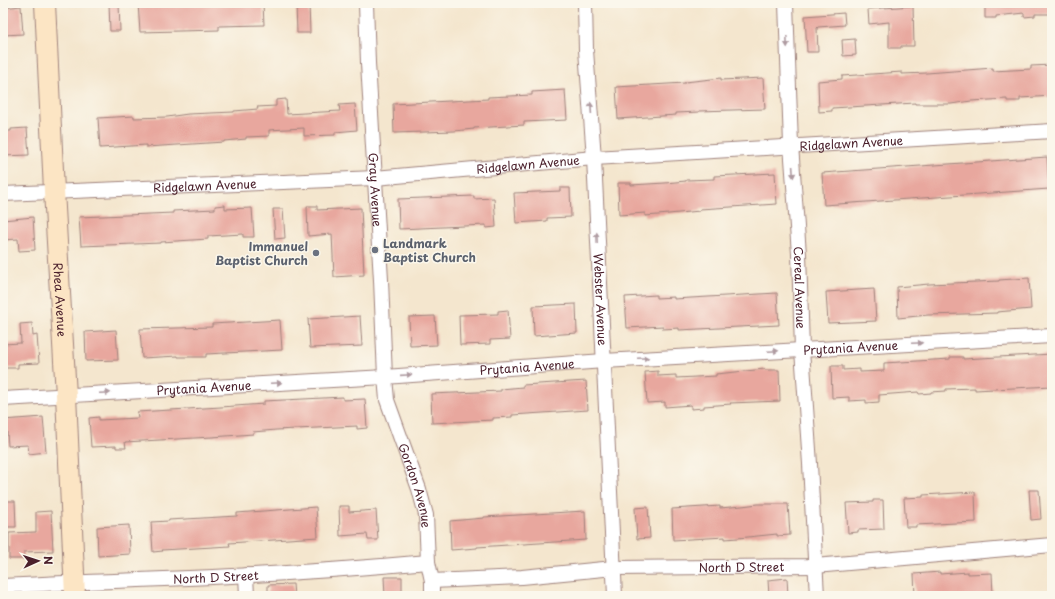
<svg xmlns="http://www.w3.org/2000/svg" width="1055" height="599" viewBox="0 0 1055 599" font-family="'Playpen Sans',sans-serif">
	<style>
		.building { fill: #e8a79e }
		.lines { fill: none; stroke-linecap: round; stroke-linejoin: round }
		.street-casing { stroke: #9f827c; stroke-width: 16 }
		.secondary-casing { stroke: #9f827c; stroke-width: 22 }
		.street { stroke: #fff; stroke-width: 14 }
		.secondary { stroke: #fce5c4; stroke-width: 20 }
		.oneway { fill: #ae9aa0 }
		.worship-dot { fill: #6b7280; stroke: #fbf7ec; stroke-width: 1.5 }
		.labels { text-anchor: middle; dominant-baseline: central; stroke-width: 3; stroke-linejoin: round; paint-order: stroke }
		.street-label { font-size: 12px; fill: #4a1f2b; stroke: #fbf7ec }
		.worship-label { font-size: 12px; font-weight: bold; fill: #5b616d; stroke: #fbf7ec; text-anchor: start }
	</style>
	<rect width="100%" height="100%" fill="#fbf7ec"/>
	<filter id="ink" filterUnits="userSpaceOnUse"><feTurbulence type="fractalNoise" baseFrequency=".025" numOctaves="2"/><feDisplacementMap in="SourceGraphic" scale="8" xChannelSelector="R" yChannelSelector="G"/><feConvolveMatrix kernelMatrix="1 2 1 2 8 2 1 2 1" color-interpolation-filters="sRGB"/></filter>
	<filter id="wash" filterUnits="userSpaceOnUse"><feTurbulence type="fractalNoise" baseFrequency=".012" numOctaves="4" result="noise"/><feDisplacementMap in="SourceGraphic" scale="16" xChannelSelector="R" yChannelSelector="G"/><feGaussianBlur stdDeviation="0.9" result="paint"/><feColorMatrix in="noise" values="0 0 0 0 0 0 0 0 0 0 0 0 0 0 0 0 0 1.4 0 .05"/><feComposite in="paint" operator="in"/></filter>
	<g filter="url(#wash)">
		<rect width="100%" height="100%" fill="#f4e6ce"/>
		<g id="blocks">
			<g class="building">
				<path d="M 109,3 L 119,3 L 120,31 L 110,31 Z"/>
				<path d="M 138,3 L 263,3 L 264,25 L 219,26 L 219,30 L 140,32 Z"/>
				<path d="M 296,3 L 309,3 L 310,33 L 297,33 Z"/>
				<path d="M 1003,3 L 1052,3 L 1052,14 L 1035,14 L 1035,16 L 1024,17 L 1024,13 L 996,16 L 996,18 L 985,18 L 985,4 L 1003,4 Z"/>
				<path d="M 21,6 L 23,34 L 3,35 L 3,8 Z"/>
				<path d="M 913,6 L 914,46 L 901,46 L 901,48 L 889,48 L 889,22 L 869,24 L 868,9 Z"/>
				<path d="M 844,13 L 845,25 L 818,27 L 817,28 L 818,52 L 807,52 L 805,16 Z"/>
				<path d="M 855,39 L 856,55 L 843,56 L 842,40 Z"/>
				<path d="M 1052,65 L 1052,96 L 1020,98 L 1020,101 L 1007,101 L 1007,99 L 971,101 L 951,104 L 915,104 L 915,103 L 832,108 L 832,111 L 819,112 L 818,81 L 842,79 L 842,76 L 902,72 L 902,74 L 927,73 L 993,68 L 993,71 L 1031,69 L 1031,66 Z"/>
				<path d="M 721,78 L 721,80 L 763,78 L 765,109 L 699,111 L 699,112 L 676,113 L 676,115 L 618,119 L 616,87 L 685,83 L 685,82 Z"/>
				<path d="M 565,90 L 567,120 L 524,122 L 524,125 L 474,128 L 474,129 L 454,131 L 394,133 L 393,104 L 488,99 L 488,97 L 532,95 L 532,92 Z"/>
				<path d="M 286,99 L 287,114 L 340,111 L 339,105 L 355,104 L 357,130 L 335,132 L 335,135 L 304,136 L 304,128 L 269,130 L 269,136 L 246,137 L 246,139 L 224,141 L 224,142 L 146,147 L 146,145 L 100,148 L 98,118 L 134,116 L 134,118 L 167,117 L 188,114 L 234,112 L 234,111 L 258,109 L 257,107 L 276,106 L 276,100 Z"/>
				<path d="M 27,128 L 29,155 L 3,156 L 3,131 L 11,131 L 11,129 Z"/>
				<path d="M 1047,157 L 1049,189 L 824,205 L 822,173 Z"/>
				<path d="M 775,173 L 777,204 L 700,209 L 700,211 L 658,215 L 645,216 L 645,213 L 619,215 L 618,183 L 631,183 L 631,185 L 665,183 L 686,181 L 686,180 L 714,179 L 714,176 Z"/>
				<path d="M 560,188 L 570,188 L 571,217 L 547,218 L 547,221 L 516,223 L 514,193 L 560,191 Z"/>
				<path d="M 474,196 L 474,199 L 494,198 L 496,227 L 486,228 L 486,225 L 399,229 L 398,199 Z"/>
				<path d="M 225,205 L 225,209 L 252,208 L 254,237 L 243,237 L 243,234 L 208,236 L 208,239 L 161,242 L 161,243 L 81,246 L 79,217 L 173,213 L 173,211 L 215,209 L 215,206 Z"/>
				<path d="M 307,206 L 317,206 L 317,210 L 361,208 L 364,275 L 334,277 L 332,234 L 308,236 Z"/>
				<path d="M 273,209 L 283,209 L 285,238 L 275,239 Z"/>
				<path d="M 33,217 L 35,250 L 19,251 L 18,239 L 3,240 L 3,220 Z"/>
				<path d="M 1029,278 L 1031,309 L 997,312 L 997,313 L 928,315 L 898,318 L 897,287 L 929,284 L 999,281 L 999,280 Z"/>
				<path d="M 874,289 L 876,321 L 828,323 L 826,292 Z"/>
				<path d="M 777,293 L 779,325 L 679,330 L 679,328 L 663,329 L 663,326 L 627,328 L 625,297 L 656,295 L 656,298 L 674,297 L 674,299 Z"/>
				<path d="M 576,304 L 577,333 L 534,336 L 533,306 Z"/>
				<path d="M 508,310 L 510,339 L 490,340 L 490,344 L 460,345 L 459,315 L 498,314 L 498,311 Z"/>
				<path d="M 360,316 L 362,346 L 310,348 L 308,319 Z"/>
				<path d="M 435,316 L 437,345 L 410,346 L 409,317 Z"/>
				<path d="M 280,320 L 282,350 L 206,354 L 206,357 L 178,357 L 178,356 L 142,358 L 140,329 L 212,327 L 212,324 Z"/>
				<path d="M 32,323 L 33,336 L 37,335 L 39,363 L 18,364 L 18,368 L 3,368 L 3,344 L 21,343 L 20,324 Z"/>
				<path d="M 116,330 L 118,360 L 86,361 L 85,332 Z"/>
				<path d="M 1052,354 L 1052,386 L 975,390 L 975,388 L 946,389 L 946,391 L 931,392 L 931,393 L 919,394 L 918,392 L 879,395 L 879,402 L 866,403 L 866,400 L 849,401 L 849,397 L 832,398 L 831,366 L 843,366 L 843,370 L 860,369 L 860,372 L 884,371 L 884,363 L 950,359 L 950,357 L 963,357 L 963,359 Z"/>
				<path d="M 765,369 L 765,370 L 779,370 L 780,401 L 730,403 L 731,404 L 704,406 L 704,408 L 691,409 L 691,405 L 665,407 L 665,402 L 647,403 L 645,372 L 658,371 L 658,376 L 676,375 L 676,378 L 716,376 L 716,374 Z"/>
				<path d="M 586,381 L 588,410 L 512,415 L 512,417 L 493,418 L 493,420 L 432,423 L 431,394 L 501,391 L 501,389 L 523,387 L 523,385 Z"/>
				<path d="M 343,397 L 343,400 L 365,399 L 367,428 L 357,429 L 357,426 L 276,430 L 253,432 L 253,434 L 212,437 L 125,442 L 126,448 L 116,448 L 116,446 L 91,447 L 89,418 L 99,417 L 99,420 L 138,418 L 137,412 L 221,407 L 264,404 L 264,401 Z"/>
				<path d="M 43,417 L 46,452 L 29,454 L 28,445 L 8,446 L 7,432 L 3,433 L 3,420 Z"/>
				<path d="M 1029,490 L 1039,490 L 1041,519 L 1031,520 Z"/>
				<path d="M 975,492 L 976,522 L 916,525 L 916,527 L 906,527 L 904,498 L 923,497 L 923,495 Z"/>
				<path d="M 873,500 L 883,500 L 884,529 L 858,530 L 858,532 L 848,533 L 846,503 L 873,502 Z"/>
				<path d="M 3,501 L 15,501 L 16,527 L 3,527 Z"/>
				<path d="M 758,504 L 788,504 L 790,535 L 777,536 L 777,534 L 738,538 L 725,539 L 725,537 L 673,540 L 672,509 L 720,506 L 720,508 L 742,506 Z"/>
				<path d="M 339,506 L 349,506 L 349,512 L 376,510 L 378,540 L 368,540 L 367,534 L 340,536 Z"/>
				<path d="M 316,507 L 318,537 L 229,543 L 230,546 L 162,550 L 163,551 L 153,552 L 151,522 L 169,521 L 169,520 L 237,516 L 237,513 Z"/>
				<path d="M 648,507 L 650,538 L 637,539 L 635,508 Z"/>
				<path d="M 51,511 L 53,551 L 24,552 L 24,559 L 9,559 L 9,533 L 36,532 L 36,512 Z"/>
				<path d="M 585,511 L 586,540 L 477,547 L 477,548 L 451,550 L 450,521 L 484,518 L 484,517 Z"/>
				<path d="M 129,525 L 130,554 L 98,556 L 97,527 Z"/>
				<path d="M 940,572 L 940,574 L 968,572 L 968,574 L 992,573 L 993,596 L 915,596 L 914,574 Z"/>
				<path d="M 384,577 L 402,577 L 402,596 L 385,596 Z"/>
				<path d="M 787,578 L 788,596 L 769,596 L 768,580 Z"/>
				<path d="M 293,584 L 294,596 L 268,596 L 268,585 Z"/>
			</g>
		</g>
	</g>
	<g filter="url(#ink)">
		<use href="#blocks" fill-opacity="0" stroke="#9f827c" stroke-width="1"/>
		<g class="lines">
			<g class="street-casing">
				<g id="street">
					<path id="s1" d="M 366,3 L 368,63 L 381,280 L 385,377 L 387,400 L 419,489 L 426,515 L 428,562 L 432,581 L 432,596"/>
					<path id="s2" d="M 585,3 L 586,50 L 594,158 L 615,596"/>
					<path id="s3" d="M 786,3 L 791,145 L 799,254 L 802,350 L 810,464 L 817,596"/>
					<path id="s4" d="M 3,194 L 375,178 L 594,158 L 1052,131"/>
					<path id="s5" d="M 3,399 L 385,377 L 604,361 L 1052,336"/>
					<path d="M 246,575 L 247,596"/>
					<path id="s6" d="M 432,581 L 522,577 L 614,568 L 815,566 L 1052,545"/>
					<path id="s7" d="M 3,586 C 57,583 110,581 164,579 C 252,576 340,570 428,562"/>
				</g>
			</g>
			<g class="secondary-casing">
				<g id="secondary">
					<path id="s8" d="M 45,3 L 54,191 L 66,395 L 75,596"/>
				</g>
			</g>
			<use href="#street" class="street"/>
			<use href="#secondary" class="secondary"/>
		</g>
		<defs><path id="oneway-solid" d="M-6-.8H1V-3.2L6.5 0L1 3.2V.8H-6Z"/></defs>
		<g class="oneway">
			<use href="#oneway-solid" transform="translate(787 42) rotate(88)"/>
			<use href="#oneway-solid" transform="translate(591 108) rotate(-94)"/>
			<use href="#oneway-solid" transform="translate(793 172) rotate(86)"/>
			<use href="#oneway-solid" transform="translate(597 238) rotate(-92)"/>
			<use href="#oneway-solid" transform="translate(917 343) rotate(-3)"/>
			<use href="#oneway-solid" transform="translate(773 351) rotate(-3)"/>
			<use href="#oneway-solid" transform="translate(643 358) rotate(-3)"/>
			<use href="#oneway-solid" transform="translate(406 375) rotate(-4)"/>
			<use href="#oneway-solid" transform="translate(276 383) rotate(-3)"/>
			<use href="#oneway-solid" transform="translate(105 393) rotate(-3)"/>
		</g>
	</g>
	<g class="worship-dot">
		<circle cx="375" cy="250" r="4"/>
		<circle cx="316" cy="253" r="4"/>
	</g>
	<g class="labels">
		<g class="street-label">
			<text stroke="none"><textPath href="#s4" startOffset="850">Ridgelawn Avenue</textPath></text>
			<text stroke="none"><textPath href="#s4" startOffset="526">Ridgelawn Avenue</textPath></text>
			<text stroke="none"><textPath href="#s4" startOffset="202">Ridgelawn Avenue</textPath></text>
			<text stroke="none"><textPath href="#s1" startOffset="187">Gray Avenue</textPath></text>
			<text stroke="none"><textPath href="#s3" startOffset="285">Cereal Avenue</textPath></text>
			<text stroke="none"><textPath href="#s2" startOffset="297">Webster Avenue</textPath></text>
			<text stroke="none"><textPath href="#s8" startOffset="297">Rhea Avenue</textPath></text>
			<text stroke="none"><textPath href="#s5" startOffset="849">Prytania Avenue</textPath></text>
			<text stroke="none"><textPath href="#s5" startOffset="525">Prytania Avenue</textPath></text>
			<text stroke="none"><textPath href="#s5" startOffset="201">Prytania Avenue</textPath></text>
			<text stroke="none"><textPath href="#s1" startOffset="488">Gordon Avenue</textPath></text>
			<text stroke="none"><textPath href="#s6" startOffset="310">North D Street</textPath></text>
			<text stroke="none"><textPath href="#s7" startOffset="213">North D Street</textPath></text>
		</g>
		<g class="worship-label">
			<text x="383" y="243">Landmark<tspan x="383" dy="14">Baptist Church</tspan></text>
			<text x="308" y="246" text-anchor="end">Immanuel<tspan x="308" dy="14">Baptist Church</tspan></text>
		</g>
	</g>
	<rect width="1055" height="599" fill="none" stroke="#fbf7ec" stroke-width="16"/>
	<g transform="translate(38 561) rotate(87)" stroke="#fbf7ec" stroke-width="3" paint-order="stroke">
	<path d="M0-3L7 15L0 10L-7 15Z" fill="#4a1f2b"/>
	<text y="-6" font-size="11" font-weight="bold" text-anchor="middle" fill="#4a1f2b">N</text>
	</g>
</svg>
